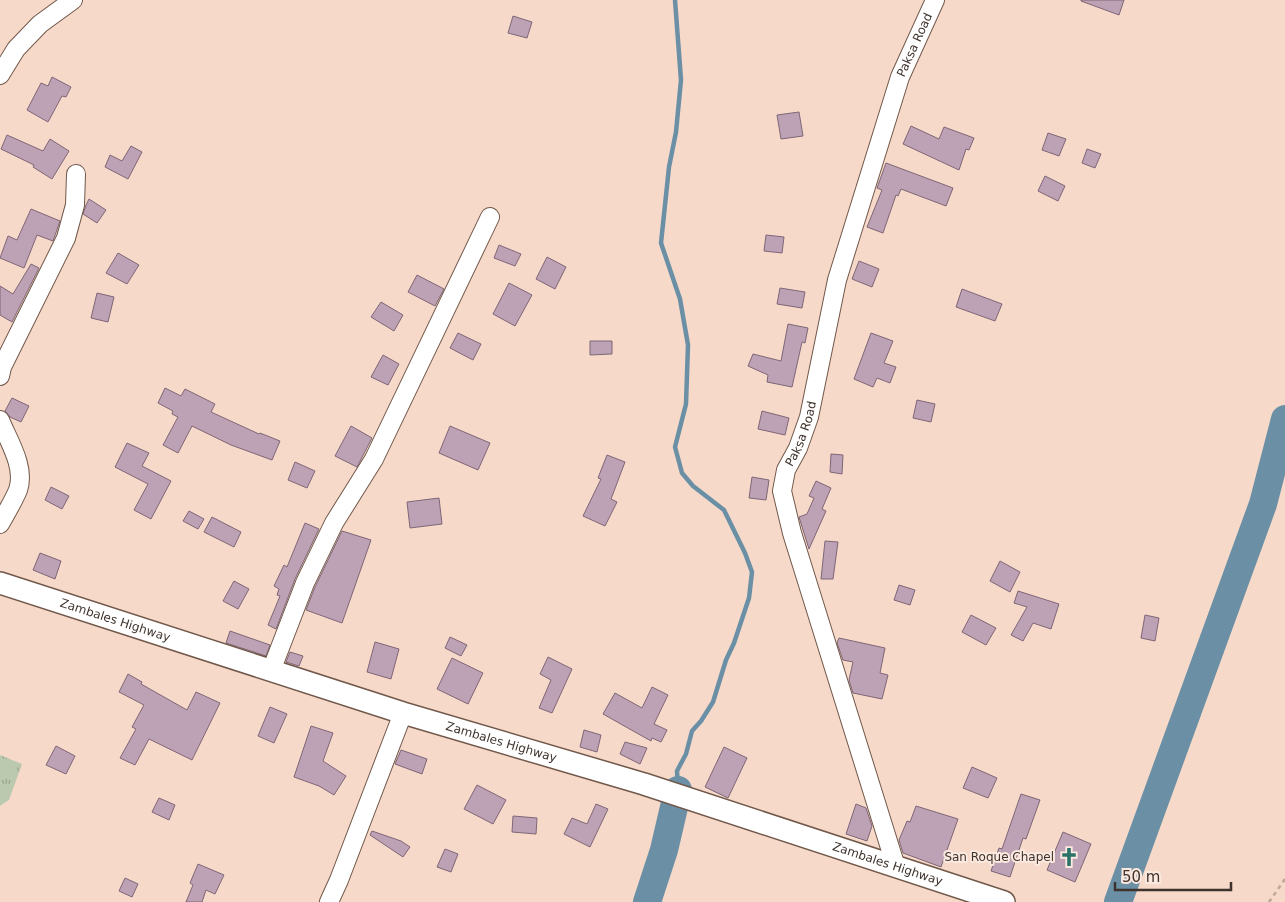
<svg xmlns="http://www.w3.org/2000/svg" width="1285" height="902" viewBox="0 0 1285 902" font-family="'DejaVu Sans',sans-serif">
	<style>
		.grass { fill: url(#grass-tufts) }
		.lines { fill: none; stroke-linecap: round; stroke-linejoin: round }
		.stream { stroke: #6b90a6; stroke-width: 4.5 }
		.river { stroke: #6b90a6; stroke-width: 28 }
		.building { fill: #bca2b4; stroke: #7f6677 }
		.minor-casing { stroke: #71584a; stroke-width: 20 }
		.major-casing { stroke: #71584a; stroke-width: 24 }
		.path { stroke: #bfa79a; stroke-width: 2.5; stroke-dasharray: 4 4; stroke-linecap: butt }
		.minor { stroke: #fff; stroke-width: 18 }
		.major { stroke: #fff; stroke-width: 21 }
		.labels { text-anchor: middle; dominant-baseline: central; stroke-width: 4; stroke-linejoin: round; paint-order: stroke }
		.street-label { font-size: 12px; fill: #3f332d; stroke: #fbe9df }
		.poi-label { font-size: 12px; fill: #3f332d; stroke: #fbe9df; text-anchor: end }
	</style>
	<defs>
		<pattern id="grass-tufts" width="24" height="20" patternUnits="userSpaceOnUse" patternTransform="scale(1.25)"><rect width="24" height="20" fill="#bbcaaf"/><path d="M3 7l-1-3M5 7V3M7 7l1-3M15 17l-1-3M17 17v-4M19 17l1-3" fill="none" stroke="#99a58f"/></pattern>
	</defs>
	<rect width="100%" height="100%" fill="#f6d9c9"/>
	<path class="grass" d="M 0,755 L 22,764 L 9,800 L 0,806 Z"/>
	<g class="lines">
		<path class="stream" d="M 675,0 L 681,80 L 676,132 L 669,167 L 661,243 L 680,299 L 688,345 L 686,404 L 675,447 L 682,473 L 693,486 L 724,510 L 745,553 L 752,572 L 749,598 L 734,643 L 726,660 L 713,702 L 701,721 L 692,731 L 686,754 L 677,771 L 678,789"/>
		<g class="river">
			<path d="M 647,902 L 664,850 L 678,790"/>
			<path d="M 1118,902 L 1263,504 L 1285,419"/>
		</g>
	</g>
	<g class="building">
		<path d="M 1081,0 L 1124,0 L 1119,15 L 1081,1 Z"/>
		<path d="M 513,16 L 532,22 L 527,38 L 508,33 Z"/>
		<path d="M 52,77 L 71,87 L 66,97 L 62,96 L 48,122 L 27,110 L 41,83 L 48,86 Z"/>
		<path d="M 799,112 L 803,136 L 781,139 L 777,115 Z"/>
		<path d="M 911,126 L 939,139 L 944,127 L 974,138 L 969,150 L 966,149 L 959,170 L 903,144 Z"/>
		<path d="M 1048,133 L 1066,139 L 1059,156 L 1042,150 Z"/>
		<path d="M 7,135 L 43,151 L 50,139 L 69,151 L 52,179 L 33,167 L 34,165 L 1,149 Z"/>
		<path d="M 131,146 L 142,152 L 128,179 L 105,167 L 110,155 L 122,161 Z"/>
		<path d="M 1087,149 L 1101,154 L 1095,168 L 1082,163 Z"/>
		<path d="M 886,163 L 953,188 L 946,206 L 901,189 L 898,196 L 896,195 L 883,233 L 867,227 L 882,190 L 877,188 Z"/>
		<path d="M 1045,176 L 1065,186 L 1058,201 L 1038,191 Z"/>
		<path d="M 89,199 L 106,210 L 97,223 L 83,214 L 86,205 Z"/>
		<path d="M 31,209 L 60,221 L 53,241 L 37,235 L 24,268 L 0,258 L 8,236 L 17,240 Z"/>
		<path d="M 766,235 L 784,237 L 782,253 L 764,251 Z"/>
		<path d="M 499,245 L 521,254 L 515,266 L 494,258 Z"/>
		<path d="M 118,253 L 139,265 L 127,284 L 106,273 Z"/>
		<path d="M 547,257 L 566,267 L 555,289 L 536,279 Z"/>
		<path d="M 859,261 L 879,269 L 872,287 L 852,279 Z"/>
		<path d="M 31,264 L 39,268 L 12,322 L 0,315 L 0,286 L 13,294 Z"/>
		<path d="M 417,275 L 444,289 L 435,306 L 408,292 Z"/>
		<path d="M 509,283 L 532,295 L 515,326 L 493,314 Z"/>
		<path d="M 780,288 L 805,292 L 802,308 L 777,304 Z"/>
		<path d="M 962,289 L 1002,304 L 995,321 L 956,307 Z"/>
		<path d="M 97,293 L 114,297 L 108,322 L 91,318 Z"/>
		<path d="M 381,302 L 403,315 L 394,331 L 371,317 Z"/>
		<path d="M 788,324 L 808,328 L 805,343 L 802,342 L 792,387 L 767,382 L 768,375 L 748,366 L 753,354 L 781,361 Z"/>
		<path d="M 458,333 L 481,344 L 473,360 L 450,348 Z"/>
		<path d="M 871,333 L 893,341 L 884,363 L 896,367 L 890,383 L 877,378 L 873,387 L 854,379 Z"/>
		<path d="M 590,341 L 612,341 L 612,354 L 590,355 Z"/>
		<path d="M 383,355 L 399,364 L 388,385 L 371,377 Z"/>
		<path d="M 165,388 L 181,396 L 185,389 L 215,404 L 211,412 L 259,434 L 260,433 L 280,441 L 272,460 L 231,445 L 192,426 L 178,453 L 163,445 L 178,417 L 172,414 L 173,411 L 158,403 Z"/>
		<path d="M 12,398 L 29,406 L 21,422 L 10,417 L 5,411 Z"/>
		<path d="M 917,400 L 935,404 L 931,422 L 913,418 Z"/>
		<path d="M 762,411 L 789,418 L 785,435 L 758,429 Z"/>
		<path d="M 351,426 L 372,438 L 357,467 L 335,456 Z"/>
		<path d="M 450,426 L 490,443 L 478,470 L 439,453 Z"/>
		<path d="M 127,443 L 149,453 L 142,466 L 171,481 L 151,519 L 134,510 L 148,484 L 115,467 Z"/>
		<path d="M 831,454 L 843,455 L 842,474 L 830,472 Z"/>
		<path d="M 607,455 L 625,462 L 611,499 L 617,502 L 605,526 L 583,516 L 601,479 L 598,478 Z"/>
		<path d="M 295,462 L 315,471 L 307,488 L 288,480 Z"/>
		<path d="M 752,477 L 769,480 L 766,500 L 749,498 Z"/>
		<path d="M 816,481 L 831,488 L 822,509 L 826,511 L 809,549 L 799,517 L 807,514 L 814,498 L 809,496 Z"/>
		<path d="M 51,487 L 69,496 L 62,509 L 45,500 Z"/>
		<path d="M 439,498 L 442,524 L 410,528 L 407,502 Z"/>
		<path d="M 189,511 L 204,519 L 198,529 L 183,521 Z"/>
		<path d="M 212,517 L 241,532 L 234,547 L 204,532 Z"/>
		<path d="M 305,523 L 319,529 L 295,579 L 276,629 L 268,625 L 280,596 L 277,595 L 279,589 L 274,586 L 284,565 L 287,567 Z"/>
		<path d="M 342,531 L 371,540 L 342,623 L 306,610 L 315,587 Z"/>
		<path d="M 825,541 L 838,542 L 833,579 L 821,579 Z"/>
		<path d="M 40,553 L 61,561 L 55,579 L 33,570 Z"/>
		<path d="M 1000,561 L 1020,572 L 1010,592 L 990,581 Z"/>
		<path d="M 234,581 L 249,589 L 238,609 L 223,601 Z"/>
		<path d="M 899,585 L 915,590 L 910,605 L 894,600 Z"/>
		<path d="M 1018,591 L 1059,604 L 1051,629 L 1033,623 L 1023,641 L 1011,635 L 1027,607 L 1014,603 Z"/>
		<path d="M 971,615 L 996,628 L 986,645 L 962,632 Z"/>
		<path d="M 1145,615 L 1159,618 L 1155,641 L 1141,638 Z"/>
		<path d="M 230,631 L 270,645 L 266,656 L 226,643 Z"/>
		<path d="M 450,637 L 467,645 L 461,656 L 445,648 Z"/>
		<path d="M 839,638 L 885,648 L 880,673 L 888,675 L 882,699 L 853,693 L 849,680 L 853,662 L 843,660 L 837,643 Z"/>
		<path d="M 375,642 L 399,649 L 391,679 L 367,672 Z"/>
		<path d="M 290,652 L 303,656 L 299,666 L 286,662 Z"/>
		<path d="M 548,657 L 572,669 L 552,713 L 539,708 L 551,680 L 540,674 Z"/>
		<path d="M 452,658 L 483,673 L 468,704 L 437,689 Z"/>
		<path d="M 128,674 L 142,682 L 141,684 L 187,710 L 196,692 L 220,703 L 192,760 L 149,739 L 135,765 L 120,758 L 136,729 L 132,727 L 144,705 L 119,692 Z"/>
		<path d="M 652,687 L 668,695 L 654,724 L 667,730 L 661,742 L 652,738 L 651,741 L 603,714 L 615,693 L 642,708 Z"/>
		<path d="M 270,707 L 287,714 L 274,743 L 258,736 Z"/>
		<path d="M 311,726 L 333,733 L 323,761 L 346,776 L 334,795 L 319,786 L 294,777 Z"/>
		<path d="M 584,730 L 601,735 L 597,752 L 580,747 Z"/>
		<path d="M 625,742 L 647,748 L 640,764 L 620,754 Z"/>
		<path d="M 56,746 L 75,756 L 66,774 L 46,765 Z"/>
		<path d="M 724,747 L 747,758 L 728,798 L 705,787 Z"/>
		<path d="M 401,750 L 427,759 L 422,774 L 395,764 Z"/>
		<path d="M 972,767 L 997,778 L 988,798 L 963,788 Z"/>
		<path d="M 477,785 L 506,800 L 493,824 L 464,809 Z"/>
		<path d="M 1021,794 L 1040,800 L 1026,839 L 1023,838 L 1010,877 L 991,871 L 999,848 L 1002,849 Z"/>
		<path d="M 159,798 L 175,805 L 169,820 L 152,812 Z"/>
		<path d="M 596,804 L 608,809 L 590,847 L 564,834 L 572,818 L 587,824 Z"/>
		<path d="M 856,804 L 866,808 L 872,826 L 867,841 L 846,834 Z"/>
		<path d="M 916,806 L 958,819 L 941,867 L 903,853 L 899,840 L 907,821 L 910,822 Z"/>
		<path d="M 513,816 L 537,818 L 536,834 L 512,832 Z"/>
		<path d="M 372,831 L 401,841 L 410,847 L 403,857 L 370,835 Z"/>
		<path d="M 1063,832 L 1091,844 L 1075,882 L 1047,870 Z"/>
		<path d="M 445,849 L 458,854 L 451,872 L 437,867 Z"/>
		<path d="M 198,864 L 224,875 L 215,894 L 206,890 L 202,902 L 186,902 L 193,885 L 190,883 Z"/>
		<path d="M 125,878 L 138,884 L 132,897 L 119,891 Z"/>
	</g>
	<g class="lines">
		<g class="minor-casing">
			<g id="minor">
				<path d="M 0,75 L 16,49 L 40,24 L 73,0"/>
				<path d="M 0,376 L 2,367 L 66,238 L 75,205 L 76,174"/>
				<path d="M 0,420 C 8,440 26,467 18,490 C 13,502 6,513 0,524"/>
				<path d="M 271,671 L 305,583 L 334,523 L 374,459 L 490,217"/>
				<path id="s1" d="M 896,867 L 792,533 L 782,491 L 786,470 L 798,448 L 809,417 L 837,280 L 900,77 L 935,0"/>
				<path d="M 329,902 L 339,880 L 403,713"/>
			</g>
		</g>
		<g class="major-casing">
			<g id="major">
				<path id="s2" d="M 0,583 L 403,713 L 644,784 L 1004,902"/>
			</g>
		</g>
		<path class="path" d="M 1269,902 L 1285,879"/>
		<use href="#minor" class="minor"/>
		<use href="#major" class="major"/>
	</g>
	<defs>
		<g id="church-bare" transform="scale(1.5)"><path d="M-1.2-6h2.4v3.5h3.3v2.4h-3.3V6h-2.4V-.1h-3.3v-2.4h3.3Z" fill="#2a7168" stroke="#fbe9df" stroke-width="2.5" paint-order="stroke"/></g>
	</defs>
	<g fill-rule="evenodd">
		<use href="#church-bare" x="1069" y="857"/>
	</g>
	<g class="labels">
		<g class="street-label">
			<text stroke="none"><textPath href="#s1" startOffset="860">Paksa Road</textPath></text>
			<text stroke="none"><textPath href="#s1" startOffset="454">Paksa Road</textPath></text>
			<text stroke="none"><textPath href="#s2" startOffset="121">Zambales Highway</textPath></text>
			<text stroke="none"><textPath href="#s2" startOffset="526">Zambales Highway</textPath></text>
			<text stroke="none"><textPath href="#s2" startOffset="931">Zambales Highway</textPath></text>
		</g>
		<g class="poi-label">
			<text x="1054" y="857">San Roque Chapel</text>
		</g>
	</g>
	<path d="M1115 882v8h116v-8" fill="none" stroke="#3f332d" stroke-width="2.5"/>
	<text x="1122" y="882" font-size="15" fill="#3f332d" stroke="#fbe9df" stroke-width="4" paint-order="stroke">50 m</text>
</svg>
